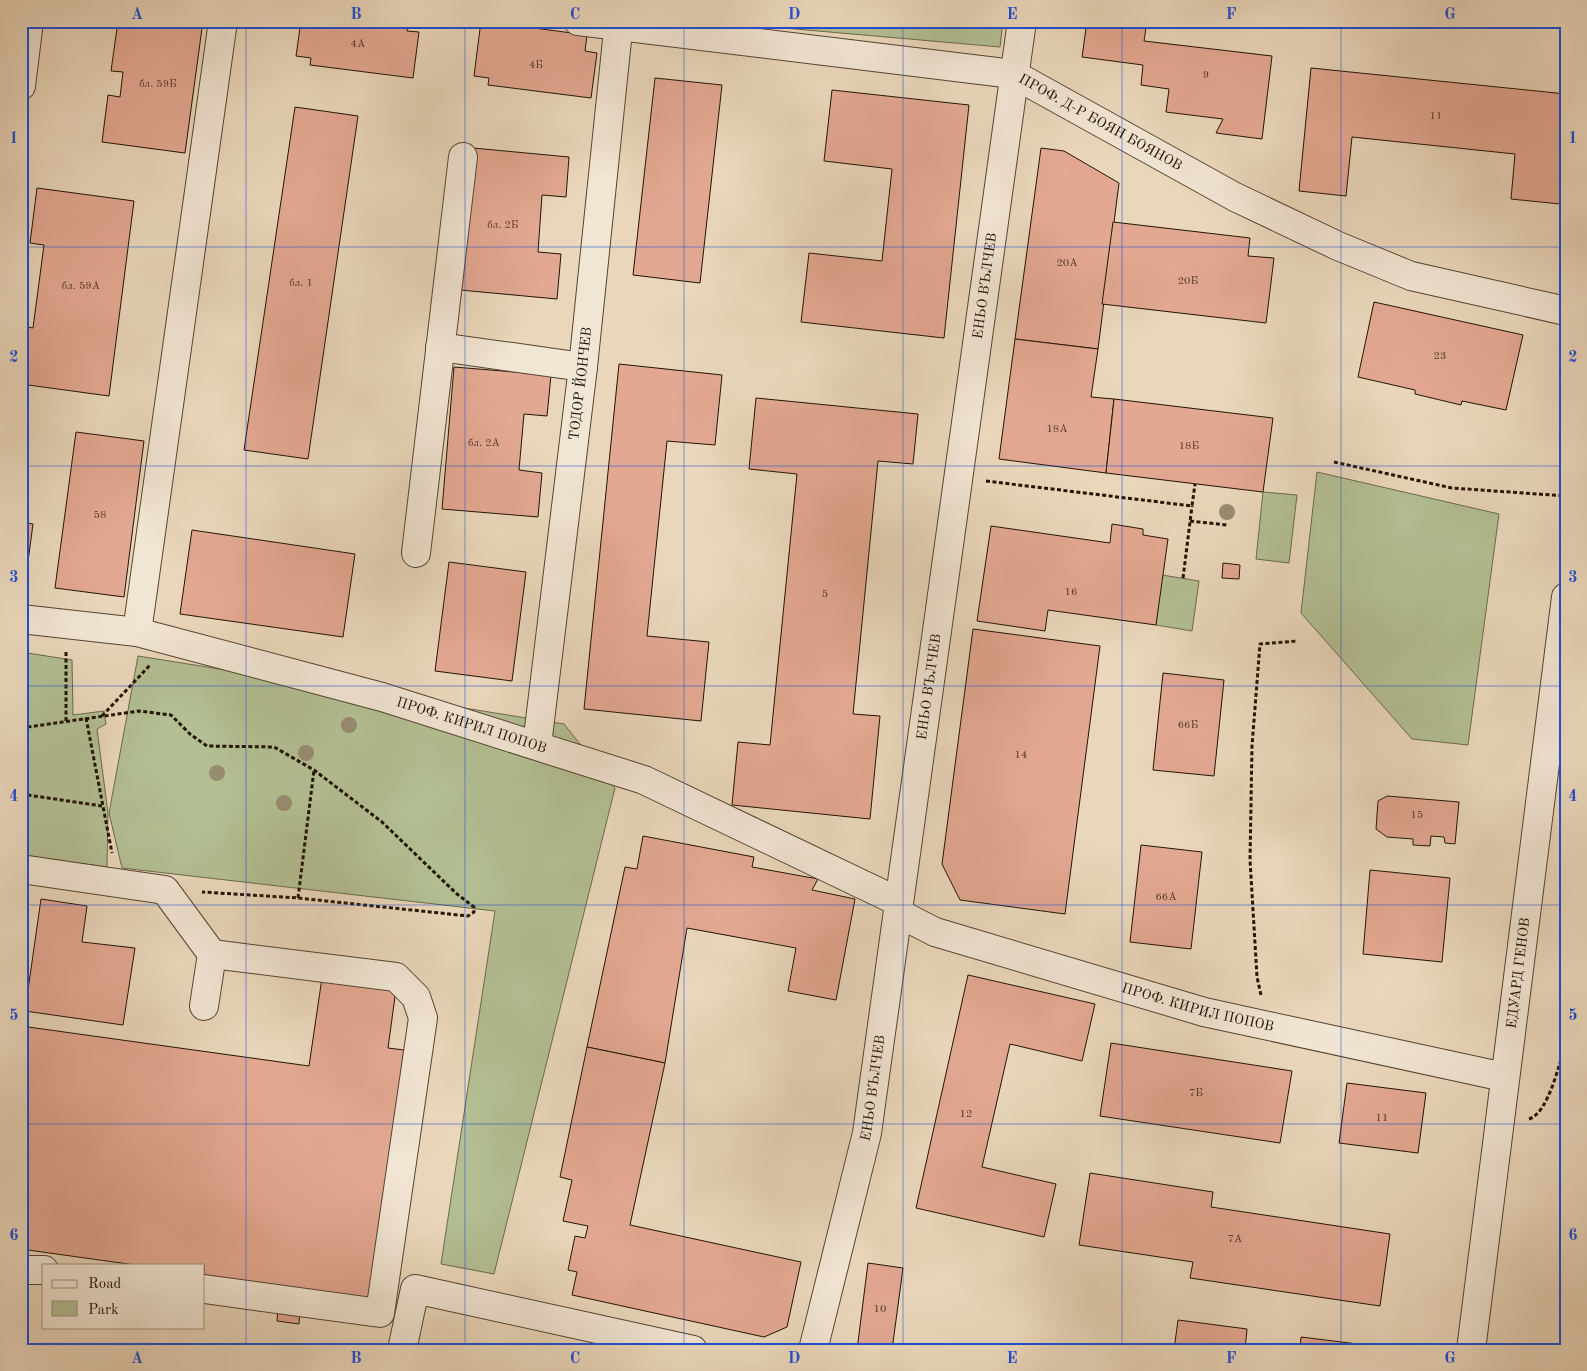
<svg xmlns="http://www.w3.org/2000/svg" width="1587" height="1371" viewBox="0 0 1587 1371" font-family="'Old Standard TT',serif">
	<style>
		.green { fill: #b3bf93; stroke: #6a694c }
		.building { fill: #e3a892; stroke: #221304 }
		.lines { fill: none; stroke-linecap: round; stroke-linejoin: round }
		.minor-casing { stroke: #544432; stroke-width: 30 }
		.path { stroke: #221304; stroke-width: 3; stroke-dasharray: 4 2.5; stroke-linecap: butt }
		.minor { stroke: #f1e5d3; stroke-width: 28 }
		.tree { fill: #988c72 }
		.grid { fill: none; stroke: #1d4ed8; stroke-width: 1; stroke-opacity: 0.55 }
		.labels { text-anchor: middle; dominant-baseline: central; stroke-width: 4; stroke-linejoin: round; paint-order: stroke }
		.number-label { font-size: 11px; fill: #523828 }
		.street-label { font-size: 14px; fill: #221304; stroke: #f1e5d3 }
		.neatline { fill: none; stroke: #1d4ed8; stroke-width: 2 }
		.grid-label { font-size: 16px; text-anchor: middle; font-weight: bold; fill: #1d4ed8 }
	</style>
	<rect width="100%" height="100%" fill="#ead7bb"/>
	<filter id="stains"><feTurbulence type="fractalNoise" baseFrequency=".004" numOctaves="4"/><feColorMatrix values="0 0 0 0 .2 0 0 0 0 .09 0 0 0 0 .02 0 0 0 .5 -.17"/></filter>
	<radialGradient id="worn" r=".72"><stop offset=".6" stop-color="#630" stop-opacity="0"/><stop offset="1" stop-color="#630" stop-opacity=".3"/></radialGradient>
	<g class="green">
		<path d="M 704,21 L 1003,21 L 1000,47 Z"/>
		<path d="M 1317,472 L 1499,514 L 1468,745 L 1412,739 L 1301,613 Z"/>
		<path d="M 1263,492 L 1297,495 L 1289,563 L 1256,559 Z"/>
		<path d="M 1162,575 L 1199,581 L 1192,631 L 1156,625 Z"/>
		<path d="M 21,652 L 72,660 L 73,715 L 104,711 L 106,724 L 97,729 L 108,813 L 107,867 L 21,855 Z"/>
		<path d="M 138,656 L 564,724 L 615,788 L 494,1274 L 441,1264 L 495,911 L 122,868 L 109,813 Z"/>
	</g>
	<g class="building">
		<path d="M 118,21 L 203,21 L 185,153 L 102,142 L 108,95 L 120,97 L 123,72 L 111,71 Z"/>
		<path d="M 301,21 L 408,21 L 407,31 L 419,32 L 413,78 L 310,65 L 311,58 L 296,56 Z"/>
		<path d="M 481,21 L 587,35 L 585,51 L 597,53 L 591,98 L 488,85 L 489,78 L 474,76 Z"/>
		<path d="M 1087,21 L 1147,21 L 1144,41 L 1272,56 L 1262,139 L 1216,133 L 1223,119 L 1166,112 L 1169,89 L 1141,85 L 1143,65 L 1082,57 Z"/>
		<path d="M 1311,68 L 1566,94 L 1566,150 L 1560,204 L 1511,199 L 1515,154 L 1352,137 L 1346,196 L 1299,191 Z"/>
		<path d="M 655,78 L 722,85 L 700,283 L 633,275 Z"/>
		<path d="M 832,90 L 969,105 L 944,338 L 801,322 L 809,253 L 882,261 L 892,169 L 824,161 Z"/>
		<path d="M 295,107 L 358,116 L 308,459 L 244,450 Z"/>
		<path d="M 473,148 L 569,157 L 566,197 L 542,195 L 538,252 L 561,254 L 557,299 L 460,290 Z"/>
		<path d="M 1041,148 L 1064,151 L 1119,183 L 1098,349 L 1015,339 Z"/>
		<path d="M 37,188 L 134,201 L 109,396 L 21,384 L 21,326 L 33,328 L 44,245 L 30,243 Z"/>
		<path d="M 1113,222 L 1250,238 L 1248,256 L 1274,258 L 1266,323 L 1102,304 Z"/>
		<path d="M 1374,302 L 1523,335 L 1506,410 L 1462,401 L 1461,405 L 1415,394 L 1415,390 L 1358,377 Z"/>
		<path d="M 1015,339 L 1098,349 L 1091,397 L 1114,399 L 1106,473 L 999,459 Z"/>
		<path d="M 619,364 L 722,375 L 715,445 L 667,441 L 647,636 L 709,642 L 701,721 L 584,709 Z"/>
		<path d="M 454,367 L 551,375 L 547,416 L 524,414 L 519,470 L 542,473 L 538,517 L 442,509 Z"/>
		<path d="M 756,398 L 918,414 L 913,464 L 878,461 L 853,714 L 880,716 L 870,819 L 732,805 L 738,742 L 770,745 L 797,474 L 749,469 Z"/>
		<path d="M 1114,399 L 1273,418 L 1263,492 L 1106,473 Z"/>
		<path d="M 76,432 L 144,441 L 124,597 L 55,588 Z"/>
		<path d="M 21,522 L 33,524 L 26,576 L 21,575 Z"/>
		<path d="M 1112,524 L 1143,529 L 1143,535 L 1168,539 L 1156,625 L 1048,610 L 1045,631 L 977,621 L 991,526 L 1110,543 Z"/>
		<path d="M 192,530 L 355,554 L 343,637 L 180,614 Z"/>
		<path d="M 449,562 L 526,572 L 512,681 L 435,671 Z"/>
		<path d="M 1223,563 L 1240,565 L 1239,579 L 1222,578 Z"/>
		<path d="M 973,629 L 1100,646 L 1065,914 L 960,900 L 942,864 Z"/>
		<path d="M 1163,673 L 1224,680 L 1214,776 L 1153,770 Z"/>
		<path d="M 1387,796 L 1459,802 L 1455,844 L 1445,843 L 1444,837 L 1431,836 L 1430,846 L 1413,845 L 1413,839 L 1387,837 L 1376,829 L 1378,801 Z"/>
		<path d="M 643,836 L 754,857 L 752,867 L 818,879 L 812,890 L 855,899 L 836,1000 L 788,991 L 796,948 L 687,928 L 665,1063 L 587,1047 L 625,867 L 637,869 Z"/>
		<path d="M 1141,845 L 1202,852 L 1191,949 L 1130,942 Z"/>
		<path d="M 1370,870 L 1450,878 L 1442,962 L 1363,954 Z"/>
		<path d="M 41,899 L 87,906 L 82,942 L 135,948 L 123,1025 L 25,1011 Z"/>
		<path d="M 323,971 L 397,982 L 388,1048 L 404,1050 L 370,1298 L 204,1275 L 204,1265 L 135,1265 L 21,1249 L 21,1026 L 309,1066 Z"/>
		<path d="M 968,975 L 1095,1004 L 1082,1061 L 1010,1044 L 982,1167 L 1056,1184 L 1044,1237 L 916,1208 Z"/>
		<path d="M 1111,1043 L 1292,1071 L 1280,1143 L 1100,1116 Z"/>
		<path d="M 587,1047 L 665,1063 L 630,1225 L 801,1262 L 787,1327 L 764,1337 L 572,1295 L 577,1272 L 568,1270 L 575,1236 L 585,1238 L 588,1226 L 563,1221 L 572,1180 L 560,1177 Z"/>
		<path d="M 1347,1083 L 1426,1093 L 1418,1153 L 1339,1143 Z"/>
		<path d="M 1090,1173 L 1213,1192 L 1211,1207 L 1390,1234 L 1380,1306 L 1190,1278 L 1193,1262 L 1079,1245 Z"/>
		<path d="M 868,1263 L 903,1268 L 892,1350 L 857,1350 Z"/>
		<path d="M 278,1308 L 300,1310 L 299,1324 L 277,1321 Z"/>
		<path d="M 1178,1320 L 1247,1329 L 1245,1350 L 1174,1350 Z"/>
		<path d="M 1301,1337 L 1366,1345 L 1365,1350 L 1300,1350 Z"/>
	</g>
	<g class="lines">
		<g class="minor-casing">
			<g id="minor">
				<path id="s1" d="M 578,21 L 1013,74 L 1235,197 L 1338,246 L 1411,276 L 1566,311"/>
				<path d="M 21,86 L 29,21"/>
				<path d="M 440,347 L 583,367"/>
				<path d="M 416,553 L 463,157"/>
				<path id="s2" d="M 21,619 L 137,632 L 382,697 L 644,780 L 899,902"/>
				<path d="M 137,632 L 223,21"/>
				<path id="s3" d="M 537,745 L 583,367 L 619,21"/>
				<path d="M 21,869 L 165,890 L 212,954 L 204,1006"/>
				<path id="s4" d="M 898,913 L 935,932 L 1204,1012 L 1504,1077"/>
				<path d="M 21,1270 L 44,1270"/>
				<path d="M 204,1289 L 380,1313 L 423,1018 L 416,997 L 396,977 L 212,954"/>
				<path d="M 402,1350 L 415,1289 L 693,1350"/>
				<path id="s5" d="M 813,1350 L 867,1133 L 1022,21"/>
				<path id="s6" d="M 1471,1350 L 1566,597"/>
			</g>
		</g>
		<g class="path">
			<path d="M 1334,462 L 1452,488 L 1566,496"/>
			<path d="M 986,481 L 1192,506 L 1195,484"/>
			<path d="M 1190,521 L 1227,525"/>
			<path d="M 1183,578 L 1192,506"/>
			<path d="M 66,652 L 66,721"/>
			<path d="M 102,716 L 151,664"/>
			<path d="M 86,718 L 112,853"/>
			<path d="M 21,728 L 139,711 L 171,715 L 190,734 L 207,746 L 274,747 L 314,770 L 382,822 L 457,894 L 474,907 L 474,912 L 468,916 L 298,898 L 202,892"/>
			<path d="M 21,794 L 102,806"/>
			<path d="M 298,898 L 314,770"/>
			<path d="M 1261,995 L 1257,977 L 1250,860 L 1252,746 L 1260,644 L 1297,641"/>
			<path d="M 1529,1119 C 1549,1113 1559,1062 1566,1044"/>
		</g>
		<use href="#minor" class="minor"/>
	</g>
	<g class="tree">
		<circle cx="1227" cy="512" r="8"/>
		<circle cx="349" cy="725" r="8"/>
		<circle cx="306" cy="753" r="8"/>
		<circle cx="217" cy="773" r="8"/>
		<circle cx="284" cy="803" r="8"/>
	</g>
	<path class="grid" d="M 246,21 L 246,1350M 465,21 L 465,1350M 684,21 L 684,1350M 903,21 L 903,1350M 1122,21 L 1122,1350M 1341,21 L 1341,1350M 21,247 L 1566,247M 21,466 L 1566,466M 21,686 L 1566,686M 21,905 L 1566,905M 21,1124 L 1566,1124"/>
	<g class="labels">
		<g class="number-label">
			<text x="358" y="44">4А</text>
			<text x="536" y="65">4Б</text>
			<text x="1206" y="75">9</text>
			<text x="158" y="84">бл. 59Б</text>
			<text x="1436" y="116">11</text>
			<text x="503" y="225">бл. 2Б</text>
			<text x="1067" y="263">20А</text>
			<text x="1188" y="281">20Б</text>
			<text x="301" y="283">бл. 1</text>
			<text x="81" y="286">бл. 59А</text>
			<text x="1440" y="356">23</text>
			<text x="1057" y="429">18А</text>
			<text x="484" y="443">бл. 2А</text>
			<text x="1189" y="446">18Б</text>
			<text x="100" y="515">58</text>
			<text x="1071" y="592">16</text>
			<text x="825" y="594">5</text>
			<text x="1188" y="725">66Б</text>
			<text x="1021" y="755">14</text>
			<text x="1417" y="815">15</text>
			<text x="1166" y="897">66А</text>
			<text x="1196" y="1093">7Б</text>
			<text x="966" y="1114">12</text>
			<text x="1382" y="1118">11</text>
			<text x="1235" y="1239">7А</text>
			<text x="880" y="1309">10</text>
		</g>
		<g class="street-label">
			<text stroke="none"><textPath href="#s1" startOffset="538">ПРОФ. Д-Р БОЯН БОЯНОВ</textPath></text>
			<text stroke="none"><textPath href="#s5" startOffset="1079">ЕНЬО ВЪЛЧЕВ</textPath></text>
			<text stroke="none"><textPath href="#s3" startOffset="364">ТОДОР ЙОНЧЕВ</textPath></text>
			<text stroke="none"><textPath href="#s5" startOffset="674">ЕНЬО ВЪЛЧЕВ</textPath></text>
			<text stroke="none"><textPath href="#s2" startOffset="464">ПРОФ. КИРИЛ ПОПОВ</textPath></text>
			<text stroke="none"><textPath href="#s6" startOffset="380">ЕДУАРД ГЕНОВ</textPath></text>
			<text stroke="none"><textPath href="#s4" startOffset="315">ПРОФ. КИРИЛ ПОПОВ</textPath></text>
			<text stroke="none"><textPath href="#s5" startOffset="269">ЕНЬО ВЪЛЧЕВ</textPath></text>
		</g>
	</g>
	<rect width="1587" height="1371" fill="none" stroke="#ead7bb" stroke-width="55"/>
	<rect x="42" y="1264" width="162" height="65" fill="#f1e5d3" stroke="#9e9180"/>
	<rect x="52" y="1280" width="25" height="8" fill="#f1e5d3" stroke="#9e9180"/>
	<text x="88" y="1288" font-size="15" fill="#221304">Road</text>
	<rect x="52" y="1301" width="25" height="15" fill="#b3bf93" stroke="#9e9180"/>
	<text x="88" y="1314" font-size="15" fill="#221304">Park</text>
	<rect x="28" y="28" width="1532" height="1316" class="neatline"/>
	<g class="grid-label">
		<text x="137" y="19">A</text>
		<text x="356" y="19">B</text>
		<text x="575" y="19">C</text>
		<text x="794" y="19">D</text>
		<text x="1012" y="19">E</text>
		<text x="1231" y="19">F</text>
		<text x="1450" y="19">G</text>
		<text x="14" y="143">1</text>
		<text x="1573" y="143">1</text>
		<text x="14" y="362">2</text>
		<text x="1573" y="362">2</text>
		<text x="14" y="582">3</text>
		<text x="1573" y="582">3</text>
		<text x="14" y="801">4</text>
		<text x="1573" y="801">4</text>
		<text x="14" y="1020">5</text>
		<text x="1573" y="1020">5</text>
		<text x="14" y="1240">6</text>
		<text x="1573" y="1240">6</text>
		<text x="137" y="1363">A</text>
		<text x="356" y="1363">B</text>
		<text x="575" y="1363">C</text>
		<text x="794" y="1363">D</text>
		<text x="1012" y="1363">E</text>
		<text x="1231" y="1363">F</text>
		<text x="1450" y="1363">G</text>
	</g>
	<rect width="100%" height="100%" filter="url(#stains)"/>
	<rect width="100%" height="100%" fill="url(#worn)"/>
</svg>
